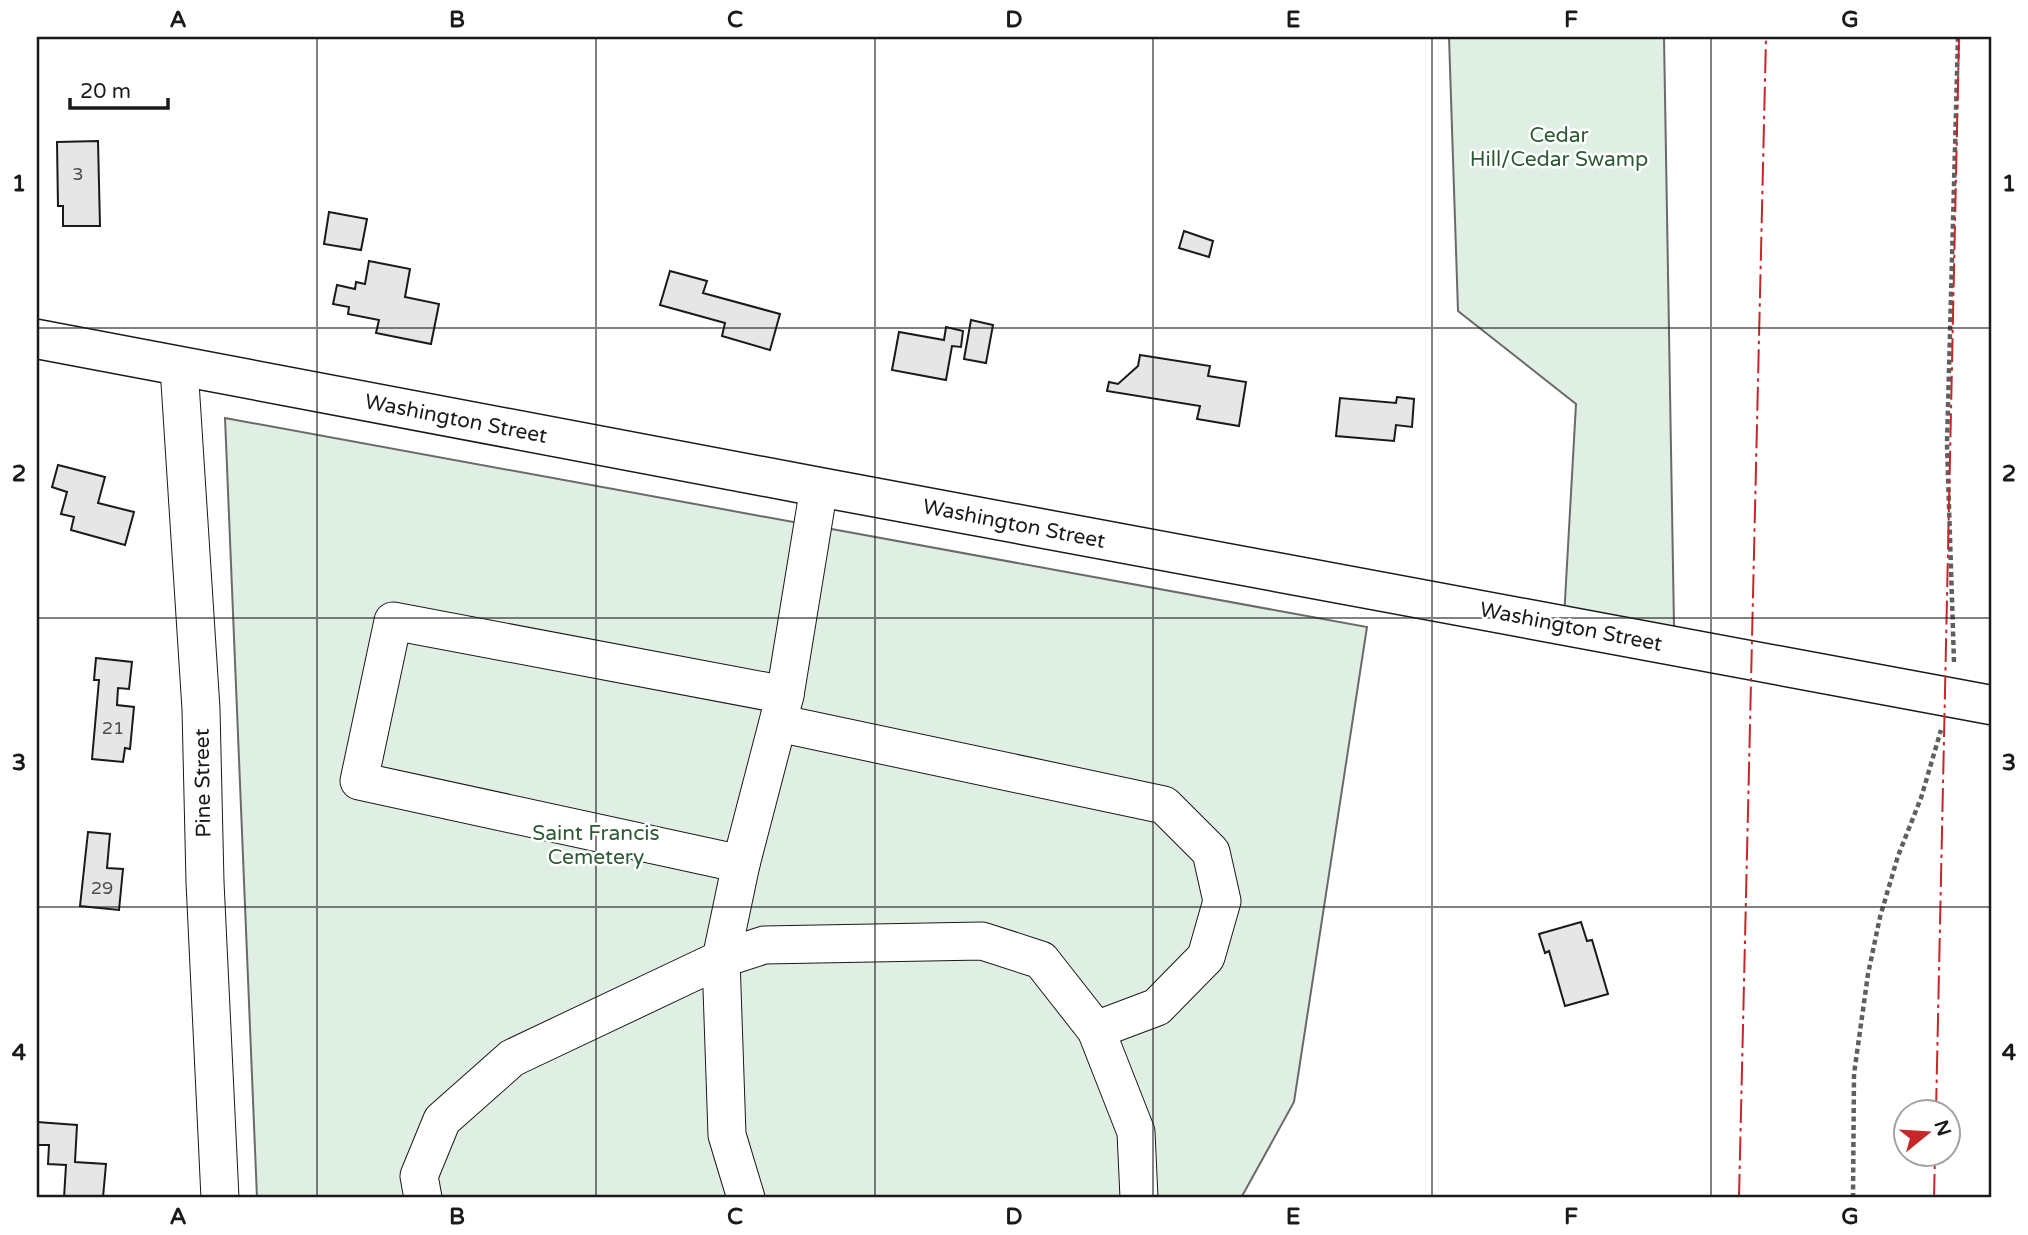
<svg xmlns="http://www.w3.org/2000/svg" width="2028" height="1235" viewBox="0 0 2028 1235" font-family="'Varela Round',sans-serif">
	<style>
		.green { fill: #e0efe3; stroke: #6a6a6a; stroke-width: 2 }
		.building { fill: #e6e6e6; stroke: #1a1a1a; stroke-width: 2 }
		.lines { fill: none; stroke-linecap: round; stroke-linejoin: round }
		.minor-casing { stroke: #1a1a1a; stroke-width: 39 }
		.major-casing { stroke: #1a1a1a; stroke-width: 41 }
		.path { stroke: #5f5f5f; stroke-width: 4.5; stroke-dasharray: 5 3.5; stroke-linecap: butt }
		.minor { stroke: #fff; stroke-width: 37 }
		.major { stroke: #fff; stroke-width: 38 }
		.power { stroke: #c62828; stroke-width: 2; stroke-dasharray: 24 5 3.5 5; stroke-linecap: butt }
		.grid { fill: none; stroke: #1a1a1a; stroke-width: 2; stroke-opacity: 0.55 }
		.labels { text-anchor: middle; dominant-baseline: central; stroke-width: 5; stroke-linejoin: round; paint-order: stroke }
		.number-label { font-size: 18px; fill: #4d4d4d }
		.park-label { font-size: 21px; fill: #2b5a34; stroke: #fff }
		.street-label { font-size: 21px; fill: #1a1a1a; stroke: #fff }
		.neatline { fill: none; stroke: #1a1a1a; stroke-width: 2.5 }
		.grid-label { font-size: 23px; text-anchor: middle; font-weight: bold; fill: #1a1a1a }
	</style>
	<rect width="100%" height="100%" fill="#fff"/>
	<g class="green">
		<path d="M 1449,37 L 1664,37 L 1674,626 L 1563,636 L 1576,404 L 1458,311 Z"/>
		<path d="M 225,418 L 1367,627 L 1294,1102 L 1241,1198 L 257,1198 Z"/>
	</g>
	<g class="building">
		<path d="M 98,141 L 100,226 L 63,226 L 63,206 L 58,206 L 57,142 Z"/>
		<path d="M 329,212 L 367,219 L 361,250 L 324,244 Z"/>
		<path d="M 1184,231 L 1213,241 L 1209,257 L 1179,248 Z"/>
		<path d="M 369,261 L 410,269 L 405,297 L 439,304 L 431,344 L 376,333 L 379,320 L 348,314 L 349,307 L 333,304 L 337,285 L 355,289 L 356,282 L 365,284 Z"/>
		<path d="M 670,271 L 707,281 L 703,293 L 780,314 L 770,350 L 722,336 L 725,323 L 660,305 Z"/>
		<path d="M 971,320 L 993,325 L 986,363 L 964,359 Z"/>
		<path d="M 946,327 L 963,331 L 961,347 L 952,346 L 946,380 L 892,370 L 899,332 L 944,340 Z"/>
		<path d="M 1140,355 L 1210,366 L 1208,376 L 1246,382 L 1239,426 L 1197,419 L 1200,406 L 1107,391 L 1109,382 L 1118,384 L 1138,366 Z"/>
		<path d="M 1397,397 L 1414,399 L 1412,427 L 1396,425 L 1394,441 L 1336,436 L 1340,398 L 1396,403 Z"/>
		<path d="M 58,465 L 105,477 L 98,503 L 134,512 L 125,545 L 71,530 L 74,517 L 61,514 L 67,492 L 52,487 Z"/>
		<path d="M 96,658 L 132,662 L 129,689 L 118,688 L 117,705 L 134,707 L 130,749 L 125,748 L 123,762 L 92,759 L 99,680 L 94,680 Z"/>
		<path d="M 88,832 L 110,834 L 107,868 L 123,869 L 119,910 L 80,906 Z"/>
		<path d="M 1581,922 L 1587,941 L 1592,940 L 1608,994 L 1565,1006 L 1549,951 L 1545,953 L 1539,934 Z"/>
		<path d="M 37,1122 L 77,1125 L 75,1162 L 106,1164 L 103,1197 L 64,1198 L 66,1165 L 48,1164 L 49,1145 L 37,1145 Z"/>
	</g>
	<g class="lines">
		<g class="minor-casing">
			<g id="minor">
				<path d="M 179,367 L 201,709 L 205,882 L 220,1198"/>
				<path d="M 778,723 L 1164,805 L 1211,852 L 1222,901 L 1206,957 L 1157,1007 L 1096,1030"/>
				<path d="M 741,864 L 359,781 L 393,621 L 785,695"/>
				<path d="M 423,1198 L 419,1176 L 442,1120 L 512,1058 L 721,959 L 764,945 L 982,941 L 1041,960 L 1096,1030 L 1136,1132 L 1139,1198"/>
				<path d="M 746,1198 L 727,1135 L 721,959 L 741,864 L 785,695 L 819,487"/>
			</g>
		</g>
		<g class="major-casing">
			<path id="major" d="M 37,339 L 819,487 L 1991,705"/>
		</g>
		<g class="path">
			<path d="M 1954,662 L 1947,444 L 1958,37"/>
			<path d="M 1853,1198 L 1854,1074 L 1868,974 L 1880,917 L 1898,856 L 1921,798 L 1941,730"/>
		</g>
		<use href="#minor" class="minor"/>
		<use href="#major" class="major"/>
		<g class="power">
			<path d="M 1936,1112 L 1959,37"/>
			<path d="M 1739,1198 L 1766,37"/>
			<path d="M 1934,1198 L 1935,1154"/>
		</g>
	</g>
	<path class="grid" d="M 317,37 L 317,1198M 596,37 L 596,1198M 875,37 L 875,1198M 1153,37 L 1153,1198M 1432,37 L 1432,1198M 1711,37 L 1711,1198M 37,328 L 1991,328M 37,618 L 1991,618M 37,907 L 1991,907"/>
	<g class="labels">
		<g class="number-label">
			<text x="78" y="174">3</text>
			<text x="113" y="728">21</text>
			<text x="102" y="888">29</text>
		</g>
		<g class="park-label">
			<text x="1559" y="135">Cedar<tspan x="1559" dy="24">Hill/Cedar Swamp</tspan></text>
			<text x="596" y="833">Saint Francis<tspan x="596" dy="24">Cemetery</tspan></text>
		</g>
		<g class="street-label">
			<text transform="translate(456 419) rotate(11)">Washington Street</text>
			<text transform="translate(1014 524) rotate(11)">Washington Street</text>
			<text transform="translate(1571 627) rotate(11)">Washington Street</text>
			<text transform="translate(203 783) rotate(-91)">Pine Street</text>
		</g>
	</g>
	<rect width="2028" height="1235" fill="none" stroke="#ffffff" stroke-width="77"/>
	<g transform="translate(1927 1133) rotate(72)"><circle r="33" fill="#ffffff" stroke="#a3a3a3" stroke-width="2"/>
	<path d="M0-5L12 26L0 18L-12 26Z" fill="#c62828"/>
	<text y="-10" font-size="19" font-weight="bold" text-anchor="middle" fill="#1a1a1a">N</text>
	</g>
	<path d="M70 98v10h98v-10" fill="none" stroke="#1a1a1a" stroke-width="3.5"/>
	<text x="80" y="98" font-size="21" fill="#1a1a1a" stroke="#ffffff" stroke-width="5" paint-order="stroke">20 m</text>
	<rect x="38" y="38" width="1952" height="1158" class="neatline"/>
	<g class="grid-label">
		<text x="178" y="27">A</text>
		<text x="457" y="27">B</text>
		<text x="735" y="27">C</text>
		<text x="1014" y="27">D</text>
		<text x="1293" y="27">E</text>
		<text x="1571" y="27">F</text>
		<text x="1850" y="27">G</text>
		<text x="19" y="191">1</text>
		<text x="2009" y="191">1</text>
		<text x="19" y="481">2</text>
		<text x="2009" y="481">2</text>
		<text x="19" y="770">3</text>
		<text x="2009" y="770">3</text>
		<text x="19" y="1060">4</text>
		<text x="2009" y="1060">4</text>
		<text x="178" y="1224">A</text>
		<text x="457" y="1224">B</text>
		<text x="735" y="1224">C</text>
		<text x="1014" y="1224">D</text>
		<text x="1293" y="1224">E</text>
		<text x="1571" y="1224">F</text>
		<text x="1850" y="1224">G</text>
	</g>
</svg>
